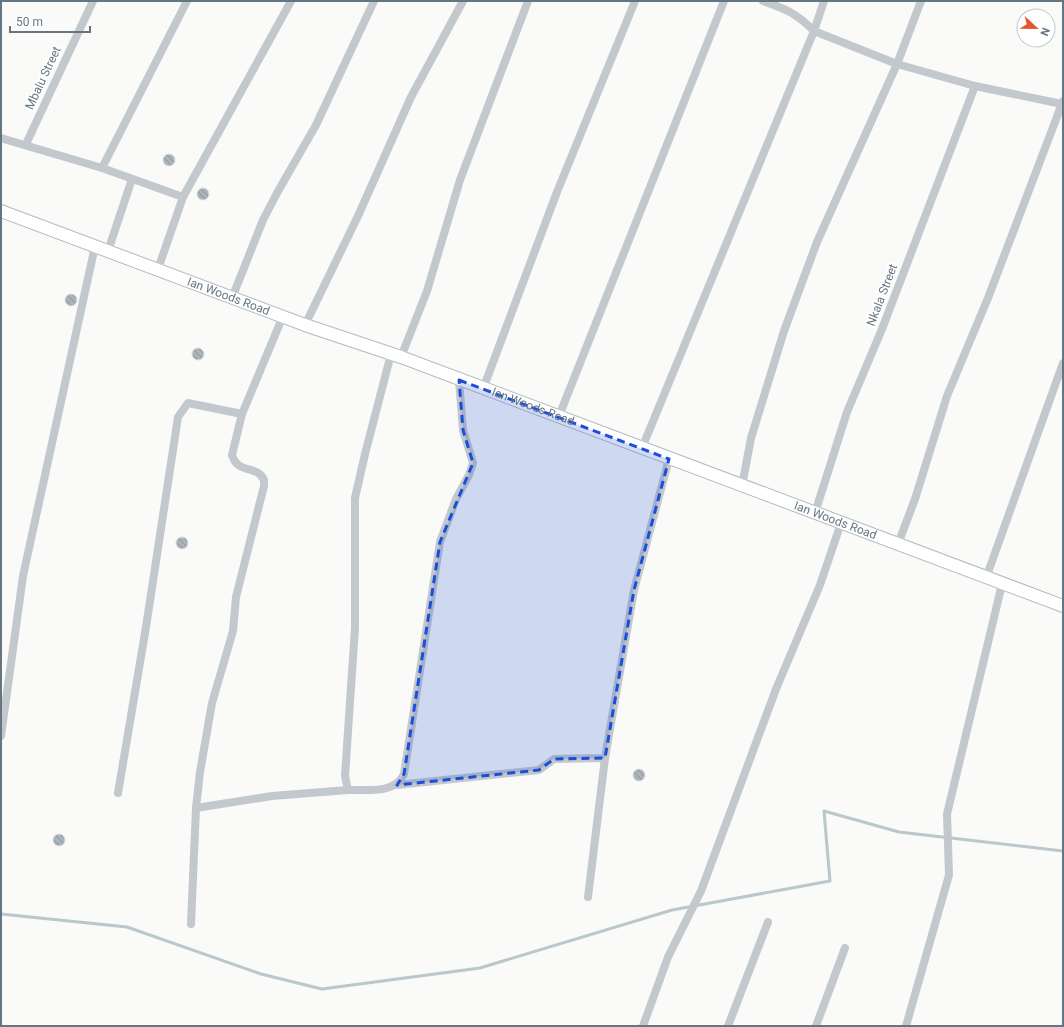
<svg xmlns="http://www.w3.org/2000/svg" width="1064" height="1027" viewBox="0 0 1064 1027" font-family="Roboto,sans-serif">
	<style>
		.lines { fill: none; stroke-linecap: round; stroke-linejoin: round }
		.stream { stroke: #bbc7cb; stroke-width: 3 }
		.building { fill: url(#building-back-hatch); stroke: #dcdcda }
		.secondary-casing { stroke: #b3babf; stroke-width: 14 }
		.street { stroke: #c3c8cc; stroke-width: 8 }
		.secondary { stroke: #fff; stroke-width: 12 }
		.marked { fill: #1d4ed8; fill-opacity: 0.2; stroke: #1d4ed8; stroke-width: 3; stroke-dasharray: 8 5; stroke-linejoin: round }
		.labels { text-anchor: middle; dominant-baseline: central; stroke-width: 4; stroke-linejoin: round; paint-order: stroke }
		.street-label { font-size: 12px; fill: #657683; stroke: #fff }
	</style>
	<defs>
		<pattern id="building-back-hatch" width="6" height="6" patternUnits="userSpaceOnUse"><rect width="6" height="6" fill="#aab3b9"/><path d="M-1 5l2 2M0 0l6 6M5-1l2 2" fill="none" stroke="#8e969c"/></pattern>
	</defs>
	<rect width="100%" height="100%" fill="#fafaf8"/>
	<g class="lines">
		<path class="stream" d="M 1,914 L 127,927 L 261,974 L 322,989 L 480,968 L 672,910 L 830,881 L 824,811 L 899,832 L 1063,851"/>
	</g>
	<g class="building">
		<circle cx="169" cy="160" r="6"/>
		<circle cx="203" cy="194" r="6"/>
		<circle cx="71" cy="300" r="6"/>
		<circle cx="198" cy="354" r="6"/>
		<circle cx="182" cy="543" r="6"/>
		<circle cx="639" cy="775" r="6"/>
		<circle cx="59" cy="840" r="6"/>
	</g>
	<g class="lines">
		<g class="secondary-casing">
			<g id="secondary">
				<path id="s1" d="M 1,211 L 305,325 L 401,357 L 1063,606"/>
			</g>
		</g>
		<g class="street">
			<path d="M 763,1 C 786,9 796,13 814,31 L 824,1"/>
			<path d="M 1,138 L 102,168"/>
			<path d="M 26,144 L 93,1"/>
			<path d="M 183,197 L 102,168 L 187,1"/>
			<path d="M 108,251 L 132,179"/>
			<path d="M 158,269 L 183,197 L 291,1"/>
			<path d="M 232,298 L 263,220 L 277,193 L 316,125 L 374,1"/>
			<path d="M 305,325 L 358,216 L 411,97 L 463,1"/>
			<path d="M 391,354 L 365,454 L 355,498 L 355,628 L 345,776 L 348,790 C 367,789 394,795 404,774 L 440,542 L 456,499 L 469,475 L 473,463 L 463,430 L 459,380"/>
			<path d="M 401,357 L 427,291 L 460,180 L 528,1"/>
			<path d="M 483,389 L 557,192 L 635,1"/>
			<path d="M 559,416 L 724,1"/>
			<path d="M 642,448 L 814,31 L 897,64 L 975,86 L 1062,104"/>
			<path d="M 742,486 L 751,438 L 784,331 L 817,242 L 897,64 L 921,1"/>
			<path d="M 815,513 L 847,412 L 882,329 L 975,86"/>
			<path d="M 898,544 L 915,499 L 947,396 L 988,298 L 1063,101"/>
			<path d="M 986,578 L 1063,363"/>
			<path d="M 1,736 L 23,576 L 95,246"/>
			<path d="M 397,785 L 539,770 L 554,759 L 605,758"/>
			<path d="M 118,793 L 146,627 L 178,417 L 188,403 L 242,414 L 283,316"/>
			<path d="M 196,808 L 272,796 L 348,790"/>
			<path d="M 588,897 L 605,758 L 634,590 L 669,459"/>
			<path d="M 191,924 L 196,808 L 200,772 L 212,703 L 233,631 L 236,597 L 264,486 L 264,480 C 257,464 238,475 232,455 L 242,414"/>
			<path d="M 643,1026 L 668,957 L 701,891 L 776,689 L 820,585 L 841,523"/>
			<path d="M 728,1026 L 768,922"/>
			<path d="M 816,1026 L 845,948"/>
			<path d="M 906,1026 L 949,875 L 947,814 L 1002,584"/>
		</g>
		<use href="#secondary" class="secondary"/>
	</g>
	<path class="marked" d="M 459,380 L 669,459 L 634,590 L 605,758 L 554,759 L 539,770 L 397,785 L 404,774 L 440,542 L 473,463 L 463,430 Z"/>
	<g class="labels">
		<g class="street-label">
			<text transform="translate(43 78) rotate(-65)">Mbalu Street</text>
			<text transform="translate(882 295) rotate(-69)">Nkala Street</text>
			<text stroke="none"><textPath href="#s1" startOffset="243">Ian Woods Road</textPath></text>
			<text stroke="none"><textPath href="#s1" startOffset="567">Ian Woods Road</textPath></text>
			<text stroke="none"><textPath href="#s1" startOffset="890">Ian Woods Road</textPath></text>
		</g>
	</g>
	<rect width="1064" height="1027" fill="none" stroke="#657683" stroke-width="4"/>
	<g transform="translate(1036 28) rotate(112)"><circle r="19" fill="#ffffff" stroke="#c1c8cd"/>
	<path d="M0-3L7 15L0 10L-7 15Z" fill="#e4572e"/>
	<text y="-6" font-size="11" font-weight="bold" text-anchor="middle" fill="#657683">N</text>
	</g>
	<path d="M10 26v6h80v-6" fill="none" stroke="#657683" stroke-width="2"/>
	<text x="16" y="26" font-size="12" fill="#657683" stroke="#ffffff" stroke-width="3" paint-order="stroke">50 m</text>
</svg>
